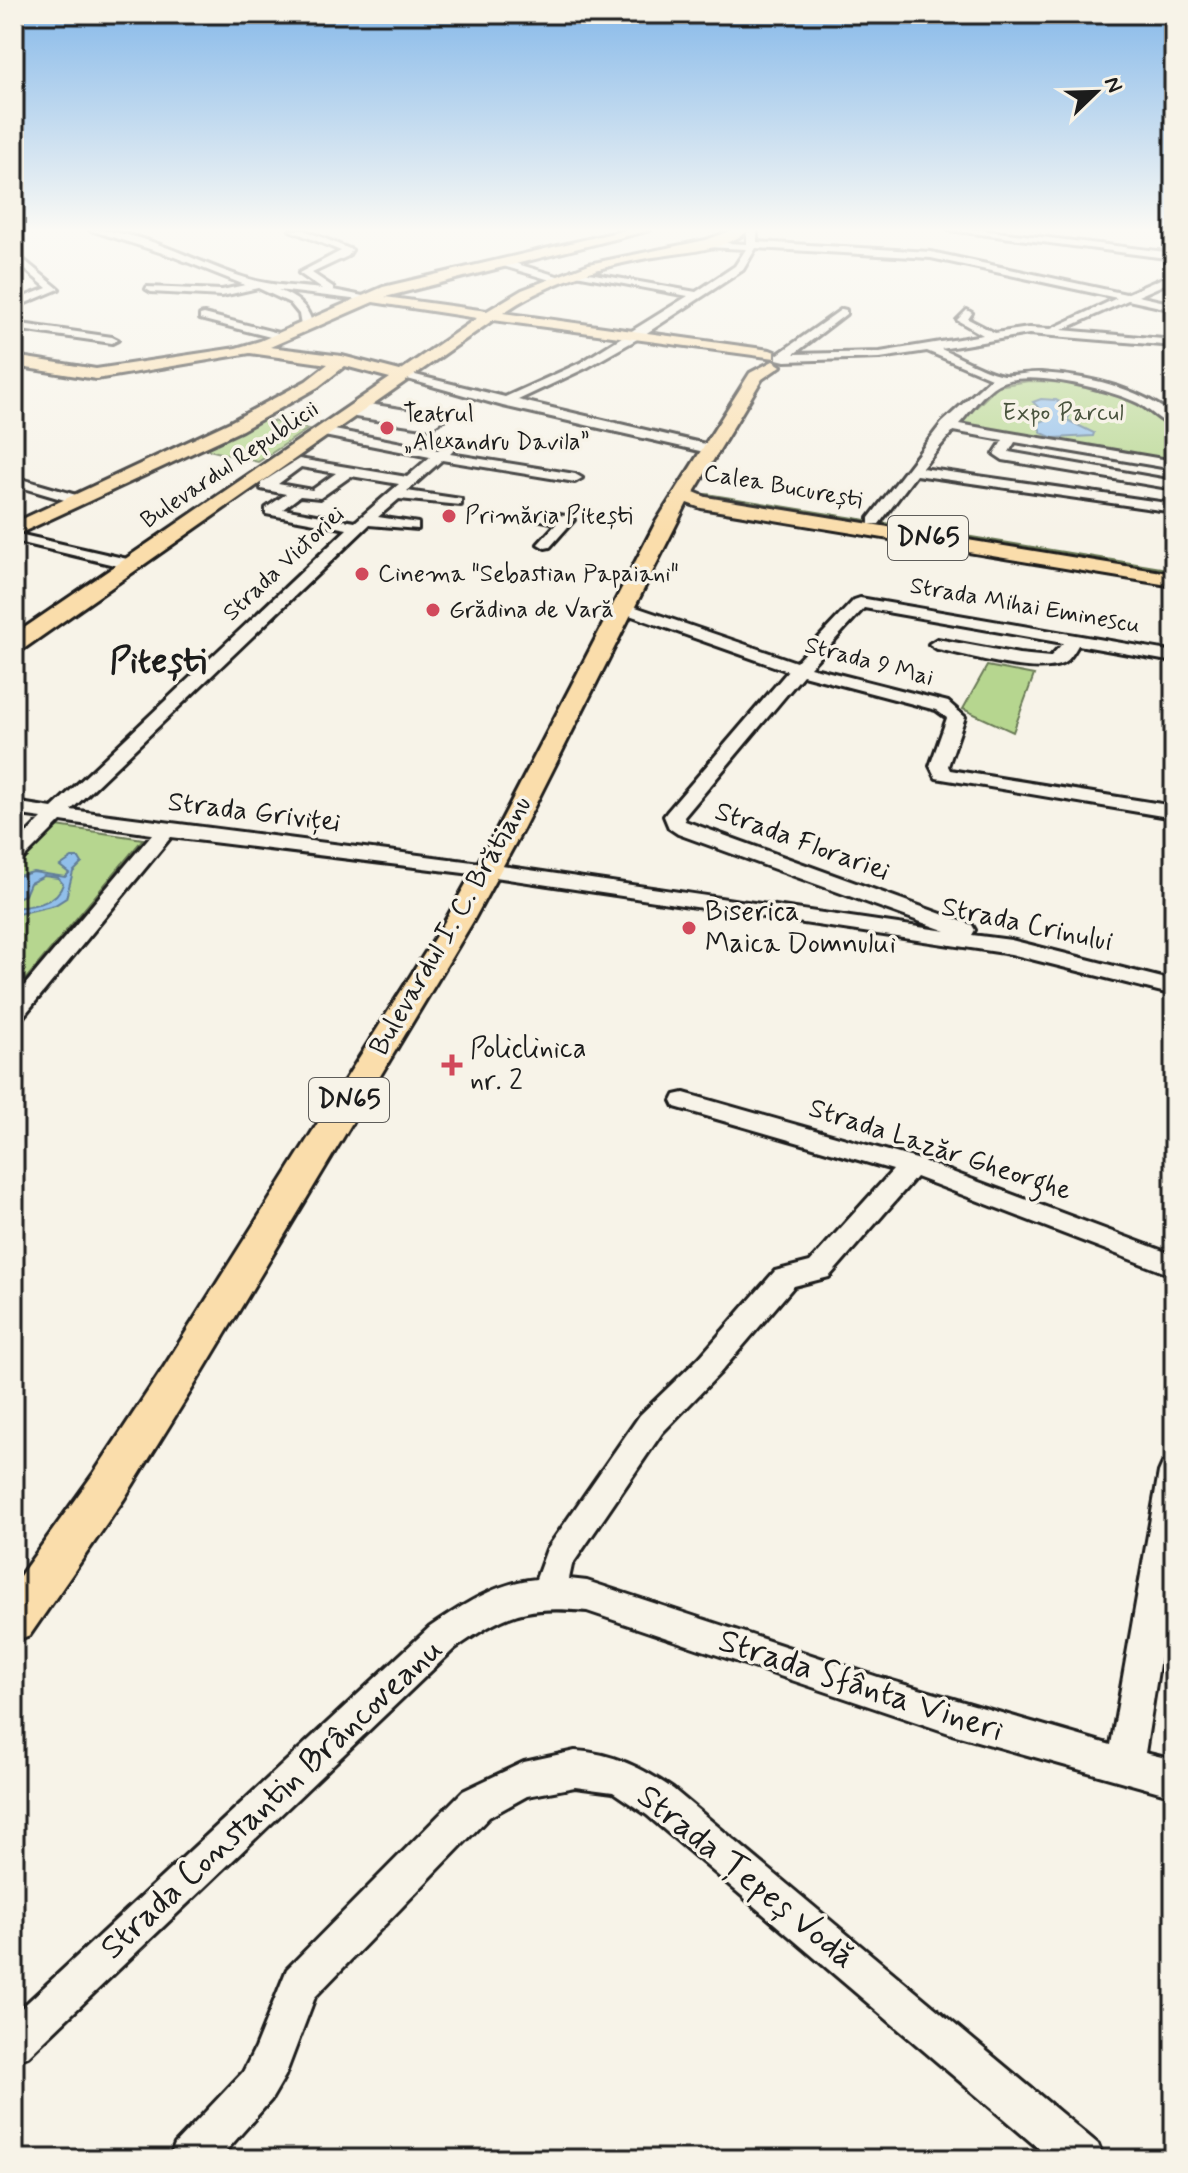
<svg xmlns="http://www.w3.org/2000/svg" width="1188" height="2173" viewBox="0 0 1188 2173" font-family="Mynerve,sans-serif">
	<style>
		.green { fill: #b6d68f; stroke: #697956; stroke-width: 2 }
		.water { fill: #91bfeb; stroke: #627e98; stroke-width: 2 }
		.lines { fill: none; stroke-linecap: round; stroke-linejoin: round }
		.minor-casing { stroke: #1c1c1c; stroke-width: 6 }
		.major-casing { stroke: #1c1c1c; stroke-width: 6 }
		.minor { fill: #f7f3e8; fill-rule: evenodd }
		.major { fill: #faddab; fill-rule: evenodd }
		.poi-dot { fill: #d1495b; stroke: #f7f3e8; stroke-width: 3 }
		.labels { text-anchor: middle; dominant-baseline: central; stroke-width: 7; stroke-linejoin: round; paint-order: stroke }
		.far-park-label { font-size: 24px; fill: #4a543e; stroke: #f7f3e8 }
		.far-poi-label { font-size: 24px; fill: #1c1c1c; stroke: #f7f3e8; text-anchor: start }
		.far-street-label { font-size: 24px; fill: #1c1c1c; stroke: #f7f3e8 }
		.shield { fill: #f7f3e8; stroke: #5e5c59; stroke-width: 2 }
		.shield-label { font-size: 26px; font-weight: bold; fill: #1c1c1c }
		.street-label { font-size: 28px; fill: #1c1c1c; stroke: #f7f3e8 }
		.poi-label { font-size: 28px; fill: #1c1c1c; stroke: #f7f3e8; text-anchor: start }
		.near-street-label { font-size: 34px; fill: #1c1c1c; stroke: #f7f3e8 }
		.far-town-label { font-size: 36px; font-weight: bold; fill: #1c1c1c; stroke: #f7f3e8 }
	</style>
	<rect width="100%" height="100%" fill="#f7f3e8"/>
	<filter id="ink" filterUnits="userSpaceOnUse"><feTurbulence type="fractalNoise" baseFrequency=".0125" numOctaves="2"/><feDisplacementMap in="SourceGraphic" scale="16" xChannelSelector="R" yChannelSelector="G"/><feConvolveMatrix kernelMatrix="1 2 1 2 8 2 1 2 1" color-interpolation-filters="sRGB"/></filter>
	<g filter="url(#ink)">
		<g class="green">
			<path d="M 1029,381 C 1081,382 1137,391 1174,431 L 1174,461 L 956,427 L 998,386 Z"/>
			<path d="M 258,418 L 308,429 L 258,462 L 200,448 Z"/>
			<path d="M 684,494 L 707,494 L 1174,570 L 1174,580 Z"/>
			<path d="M 987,666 L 1034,675 L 1013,732 L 963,709 Z"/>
			<path d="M 44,824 L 143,839 L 14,993 L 14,858 Z"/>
		</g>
		<g class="water">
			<path d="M 1041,399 L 1056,400 L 1067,406 L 1070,415 L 1067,420 L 1094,433 L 1093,436 L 1053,438 L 1042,433 L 1038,426 L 1040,422 L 1050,418 L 1034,412 L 1038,407 L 1033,402 Z"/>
			<path d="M 72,858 L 79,858 L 82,863 L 73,872 L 66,898 L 55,905 L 14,915 L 14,908 C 32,906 57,904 63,884 L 58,878 L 44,876 L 30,883 L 25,895 L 14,899 L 14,877 L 33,872 L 65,877 L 69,873 L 60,866 Z"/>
		</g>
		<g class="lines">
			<g class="minor-casing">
				<g id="minor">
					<path d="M 90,230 C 145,230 197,264 249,279 C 271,286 298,286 322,289 L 299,273 L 341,251 L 290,230 L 304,230 L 352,250 L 348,256 L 312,273 L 333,287 L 333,290 L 373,298 L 368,301 L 278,290 C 297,298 308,305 313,326 L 307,329 L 301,326 L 299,314 L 290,303 L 258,288 L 222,296 L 151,292 L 146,289 L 147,287 L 222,290 L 245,285 L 172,256 Z"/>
					<path d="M 747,230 L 757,230 L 757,242 L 931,252 L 1126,294 L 1174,273 L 1174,280 L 1138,296 L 1174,304 L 1174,310 L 1128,300 L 1062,330 L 1174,340 L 1174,346 L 1029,334 L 941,349 C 958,356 987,373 1004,375 C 1016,376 1029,372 1041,373 C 1087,376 1137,387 1174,416 L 1174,427 C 1161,422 1150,410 1138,403 C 1109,389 1028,368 998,384 C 983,392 970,412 959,424 L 1174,461 L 1174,469 L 1015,442 L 1009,452 L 1174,481 L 1174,489 L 1003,460 L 994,454 L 1003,440 L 953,431 L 922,468 L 1174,504 L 1174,512 L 916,475 L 879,524 L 869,524 L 869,518 L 942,423 L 991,378 L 927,351 L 880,358 L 785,361 L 777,359 L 777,355 L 842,309 L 846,310 L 846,314 L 794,354 L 880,352 L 983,335 L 957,320 L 967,310 L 972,313 L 968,319 L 995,333 L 1029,328 L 1051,329 L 1117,298 L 931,258 L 756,248 L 743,270 L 639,338 L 588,367 L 518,400 L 718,447 L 718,453 L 713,454 L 503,406 L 397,376 L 403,372 L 505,397 L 580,363 L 688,296 L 576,275 L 571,272 L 572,270 L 696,292 L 735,266 L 746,249 L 708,247 L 705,242 L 747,244 Z"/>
					<path d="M 949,230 L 981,230 L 1174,253 L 1174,259 Z"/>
					<path d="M 504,260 L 561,277 L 562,279 L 557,282 L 500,265 L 500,261 Z"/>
					<path d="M 25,261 L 59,289 L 14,308 L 14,301 L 47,288 L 21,266 L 20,264 Z"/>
					<path d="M 204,314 L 286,335 L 288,337 L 282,340 L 200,319 L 200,315 Z"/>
					<path d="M 14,323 L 112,337 L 118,340 L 112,343 L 14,329 Z"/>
					<path d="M 369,404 L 438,415 L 444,419 L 430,428 L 355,417 L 355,411 Z"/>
					<path d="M 324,428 L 438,450 L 453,440 L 460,444 L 450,454 L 575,474 L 582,478 L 575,482 L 442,460 L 407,491 L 461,499 L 461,505 L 399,499 L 378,517 L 418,523 L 418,529 L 369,525 L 71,810 L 488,864 L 946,931 L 678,834 L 669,828 L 664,816 L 667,812 L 788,671 L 618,611 L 618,605 L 630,605 L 796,662 L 854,600 L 860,598 L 1174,652 L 1174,662 L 1078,645 C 1074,652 1069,661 1062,664 C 1033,676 968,655 937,649 L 929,644 L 937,639 L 1019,654 L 1050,657 L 1063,643 L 864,608 L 810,667 L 948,702 L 965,717 L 948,766 L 950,770 L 1174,806 L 1174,818 L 936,778 L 930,766 L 947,718 L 936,710 L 803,675 L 684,817 L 685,821 L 972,925 L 975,930 L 972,935 L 1011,940 L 1174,981 L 1174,995 L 1011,954 L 488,876 L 171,837 L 22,1018 L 14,1020 L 14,998 L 152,834 L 61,821 L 21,861 L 14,863 L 14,846 L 42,818 L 14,814 L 14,802 L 52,808 L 347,529 L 266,514 L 266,508 L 286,494 L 261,489 L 261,483 L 299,459 L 407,477 L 430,457 L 319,435 L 319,429 ZM 301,467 L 336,473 L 312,490 L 278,484 ZM 351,476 L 399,484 L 355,522 L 283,509 L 300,496 L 320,498 Z"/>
					<path d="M 14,477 L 83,497 L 85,500 L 78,504 L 14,485 Z"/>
					<path d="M 541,512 L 572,517 L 574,520 L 550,547 L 545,548 L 538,544 L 557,523 L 536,519 L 534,516 Z"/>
					<path d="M 14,533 L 136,561 L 139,564 L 131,569 L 14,541 Z"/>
					<path d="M 684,1093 L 920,1160 L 1174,1255 L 1174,1276 L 916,1177 L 829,1277 L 794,1286 L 719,1374 L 662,1433 L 572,1565 L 569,1579 L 587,1581 L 878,1677 L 1111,1745 L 1159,1472 L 1163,1463 L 1174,1459 L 1174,1569 L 1145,1753 L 1174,1760 L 1174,1796 L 952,1734 L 587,1611 C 524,1605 505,1614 454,1649 L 28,2056 L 14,2062 L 14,2015 L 430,1627 C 463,1605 496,1583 536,1579 L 547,1549 L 640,1415 L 699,1358 L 775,1271 L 810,1262 L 893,1170 L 675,1107 L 672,1101 L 675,1095 Z"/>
					<path d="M 575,1751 C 613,1753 642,1768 673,1789 L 1098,2144 L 1104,2159 L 1051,2159 L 647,1815 L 613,1792 L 575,1787 L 527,1796 L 489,1817 L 315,1997 L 285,2076 L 271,2100 L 219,2159 L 169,2159 L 175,2144 L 243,2072 L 255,2048 L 287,1969 L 463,1791 L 524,1762 Z"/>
				</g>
			</g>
			<g class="major-casing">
				<g id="major">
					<path d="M 626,230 L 650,230 L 385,297 L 487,311 L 522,290 L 589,264 L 706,240 L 733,230 L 749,230 C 722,253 676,252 642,259 C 594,268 543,285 503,313 L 770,350 L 775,352 L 775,358 L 493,320 L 22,650 L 14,652 L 14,635 L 390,378 L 345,366 L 318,387 L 242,430 L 14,536 L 14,523 L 230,422 L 306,381 L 328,364 L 250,353 L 96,379 L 14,366 L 14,356 L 96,369 L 236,348 L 260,341 L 383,287 ZM 373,302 L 477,318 L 400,371 L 342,356 L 270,347 Z"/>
					<path d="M 773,361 L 781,366 L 762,379 L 694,492 L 706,497 L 1174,574 L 1174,586 L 701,508 L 687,503 L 523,829 L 472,923 L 192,1389 L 124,1499 L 30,1635 L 14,1641 L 14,1584 L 94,1473 L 164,1367 L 444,923 L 497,829 L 656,522 L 750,373 Z"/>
				</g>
			</g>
			<use href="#minor" class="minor"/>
			<use href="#major" class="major"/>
		</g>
	</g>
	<linearGradient id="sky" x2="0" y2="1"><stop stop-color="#85b8e9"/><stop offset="0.43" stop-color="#fbfaf5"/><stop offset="1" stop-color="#fbfaf5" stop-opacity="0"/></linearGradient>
	<rect width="1188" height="535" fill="url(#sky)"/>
	<g class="poi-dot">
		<circle cx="387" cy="428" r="8"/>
		<circle cx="449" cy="516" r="8"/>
		<circle cx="362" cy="574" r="8"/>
		<circle cx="433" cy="610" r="8"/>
		<circle cx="689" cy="928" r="8"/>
		<path d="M448 1053h8v8h8v8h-8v8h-8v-8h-8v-8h8z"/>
	</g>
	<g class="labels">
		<g class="far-park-label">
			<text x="1063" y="413">Expo Parcul</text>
		</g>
		<g class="far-poi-label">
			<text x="403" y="414">Teatrul<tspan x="403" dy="28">„Alexandru Davila”</tspan></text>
			<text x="465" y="516">Primăria Pitești</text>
			<text x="378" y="574">Cinema "Sebastian Papaiani"</text>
			<text x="449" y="610">Grădina de Vară</text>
		</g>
		<g class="far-street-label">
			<text transform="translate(230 465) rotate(-34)">Bulevardul Republicii</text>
			<text transform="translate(783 487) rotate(10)">Calea București</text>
			<text transform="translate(284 564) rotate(-43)">Strada Victoriei</text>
			<text transform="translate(1025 606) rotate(10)">Strada Mihai Eminescu</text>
			<text transform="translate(869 662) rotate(15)">Strada 9 Mai</text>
		</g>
		<g class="shield">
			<rect x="888" y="516" width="80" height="44" rx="6"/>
			<rect x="309" y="1078" width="80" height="44" rx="6"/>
		</g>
		<g class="shield-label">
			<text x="928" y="538">DN65</text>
			<text x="349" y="1100">DN65</text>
		</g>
		<g class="street-label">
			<text transform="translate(254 813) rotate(7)">Strada Griviței</text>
			<text transform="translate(802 842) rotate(20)">Strada Florariei</text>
			<text transform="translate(1027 925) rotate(12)">Strada Crinului</text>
			<text transform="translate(451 926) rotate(-60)">Bulevardul I. C. Brătianu</text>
			<text transform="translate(940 1150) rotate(18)">Strada Lazăr Gheorghe</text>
		</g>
		<g class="poi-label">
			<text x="705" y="912">Biserica<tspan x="705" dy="32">Maica Domnului</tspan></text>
			<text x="470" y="1049">Policlinica<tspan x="470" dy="32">nr. 2</tspan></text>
		</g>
		<g class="near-street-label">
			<text transform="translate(861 1686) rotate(18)">Strada Sfânta Vineri</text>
			<text transform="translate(272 1799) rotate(-43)">Strada Constantin Brâncoveanu</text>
			<text transform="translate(746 1877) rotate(39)">Strada Țepeș Vodă</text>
		</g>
		<g class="far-town-label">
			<text x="158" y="662">Pitești</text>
		</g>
	</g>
	<rect width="1188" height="2173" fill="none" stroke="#f7f3e8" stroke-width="48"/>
	<rect x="24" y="24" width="1140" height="2125" fill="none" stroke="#1c1c1c" stroke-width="3" filter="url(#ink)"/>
	<g transform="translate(1096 92) rotate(67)" stroke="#f7f3e8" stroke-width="6" paint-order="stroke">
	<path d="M0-6L14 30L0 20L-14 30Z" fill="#1c1c1c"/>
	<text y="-12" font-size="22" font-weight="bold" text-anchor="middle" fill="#1c1c1c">N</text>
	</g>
</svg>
